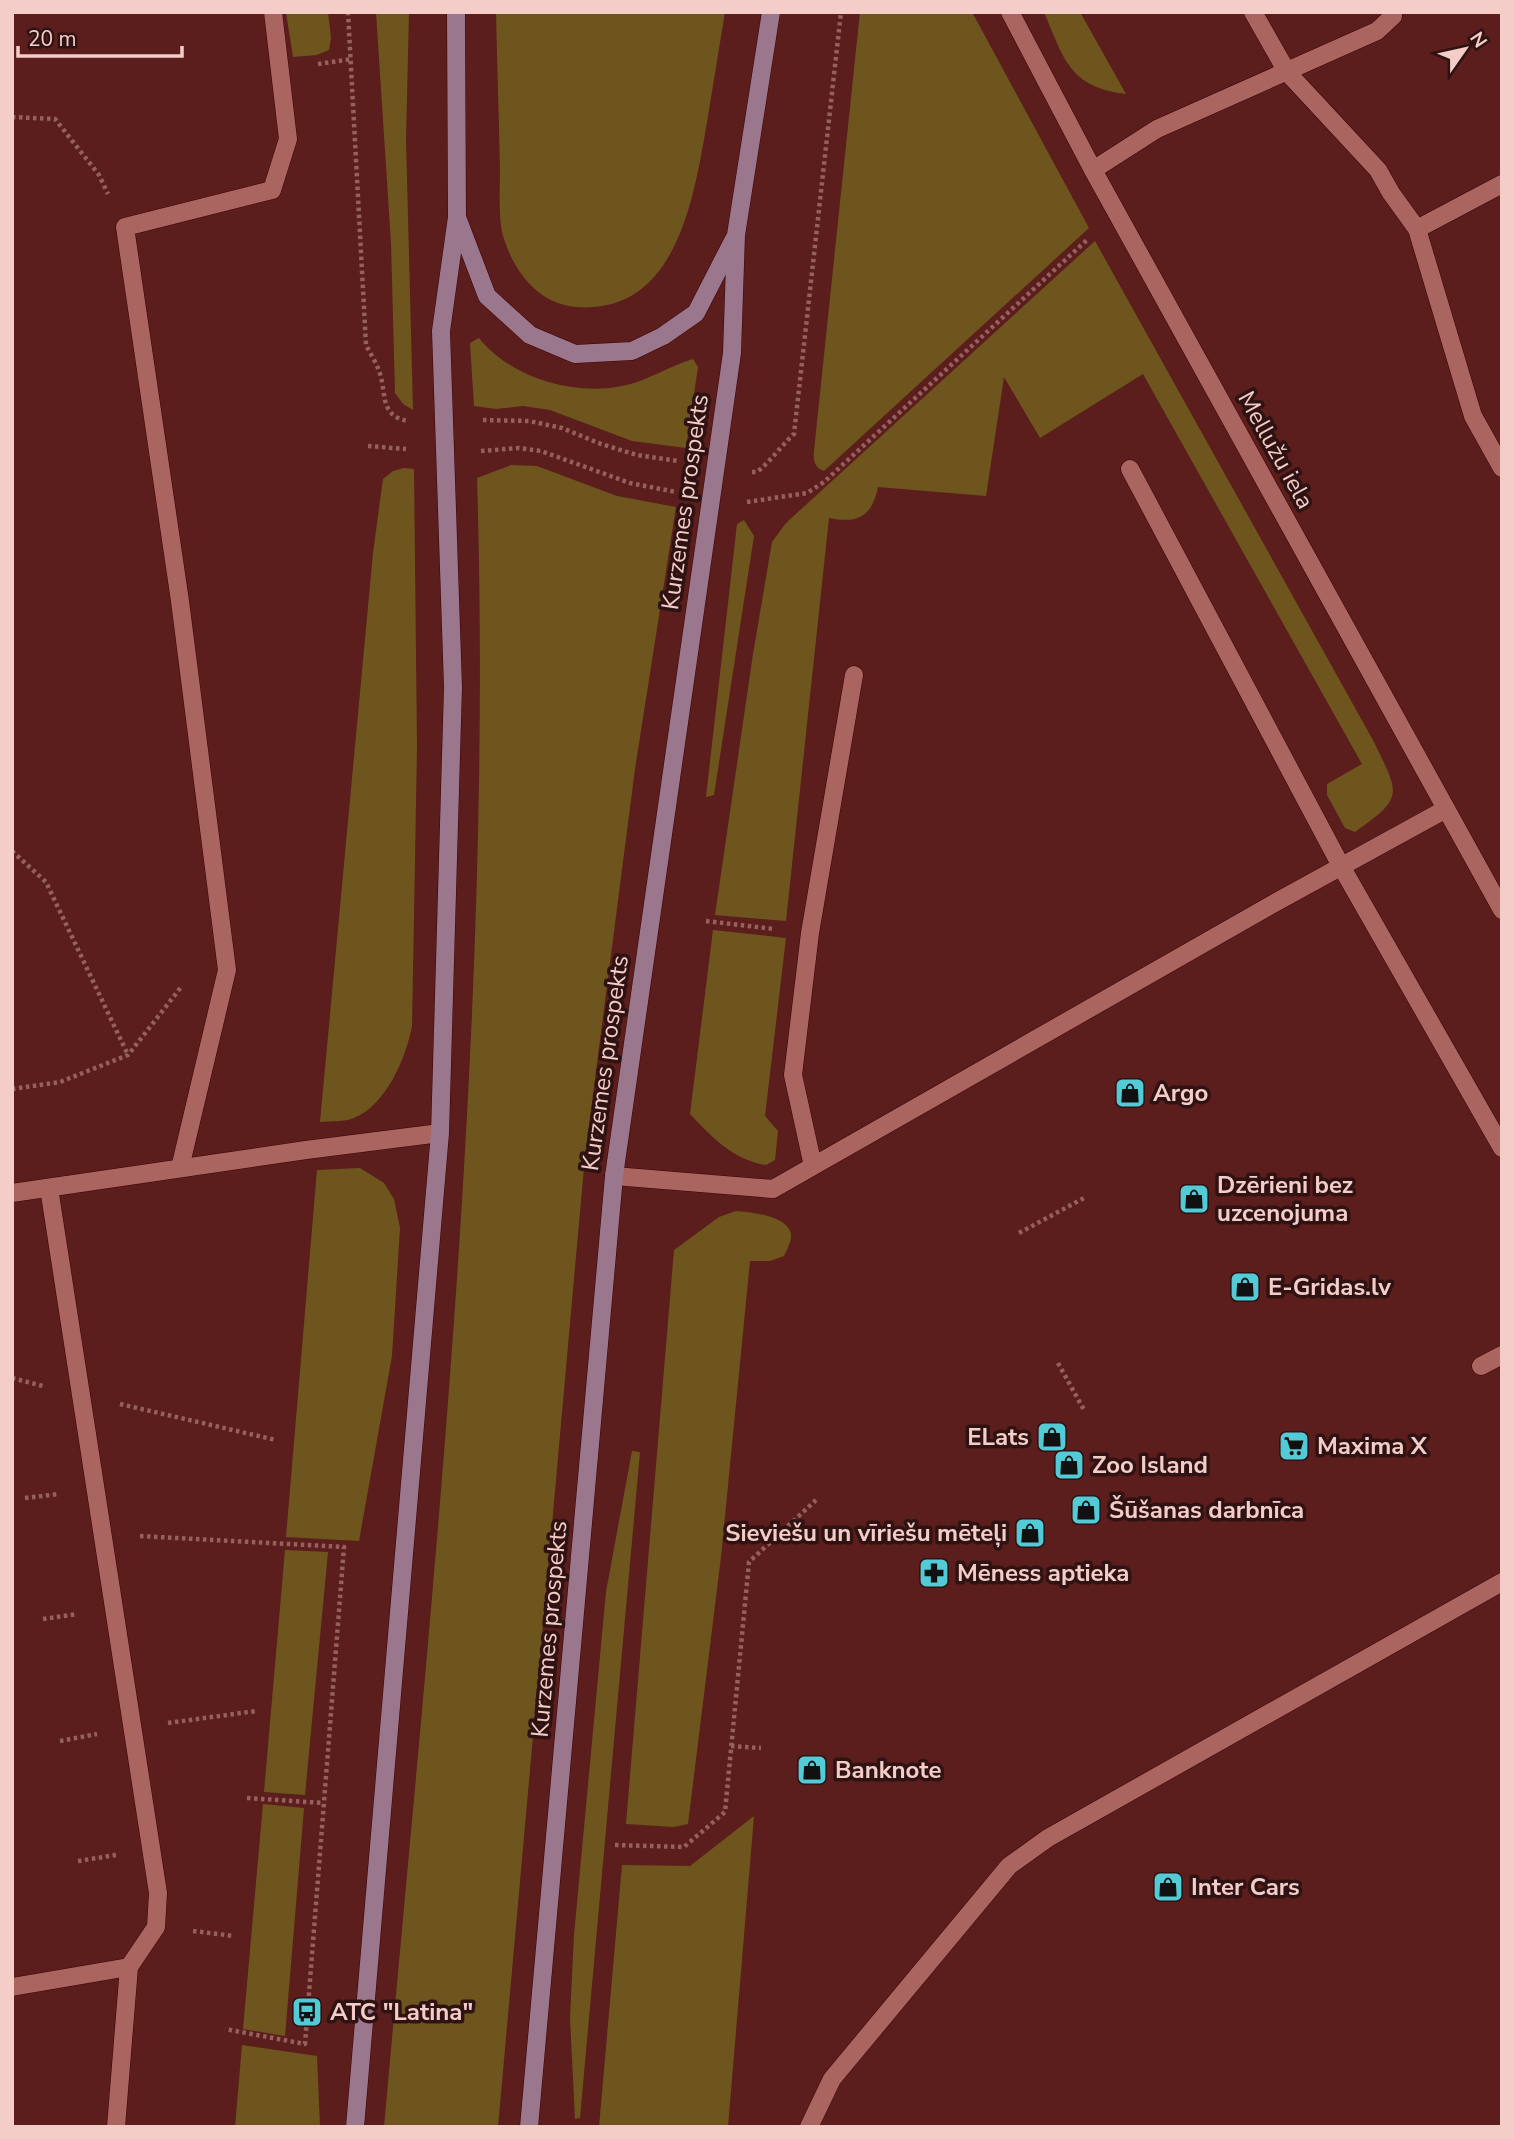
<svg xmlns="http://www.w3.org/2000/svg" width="1514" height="2139" viewBox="0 0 1514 2139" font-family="'Nunito Sans',sans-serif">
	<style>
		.green { fill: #6e551e }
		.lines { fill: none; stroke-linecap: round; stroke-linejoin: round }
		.service-casing { stroke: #3d0106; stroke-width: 19 }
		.minor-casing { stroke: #3d0106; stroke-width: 19 }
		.secondary-casing { stroke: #3d0106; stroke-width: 19 }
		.path { stroke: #95605e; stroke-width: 4.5; stroke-dasharray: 3.5 3.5; stroke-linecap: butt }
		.service { stroke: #aa6561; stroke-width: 18 }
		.minor { stroke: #aa6561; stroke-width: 18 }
		.secondary { stroke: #9b778d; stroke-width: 18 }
		.labels { text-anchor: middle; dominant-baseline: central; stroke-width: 7; stroke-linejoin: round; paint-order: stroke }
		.street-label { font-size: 24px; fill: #f4cdc9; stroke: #2f1312 }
		.poi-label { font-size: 24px; font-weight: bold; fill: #f4cdc9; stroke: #2f1312; text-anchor: start }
	</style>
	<rect width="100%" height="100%" fill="#5b1e1d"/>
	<g class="green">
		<path d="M 286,12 L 328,12 L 331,38 L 329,50 L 317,55 L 293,57 Z"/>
		<path d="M 376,12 L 409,12 L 406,139 L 413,410 L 403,404 L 395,393 L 391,243 Z"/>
		<path d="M 496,12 L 725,12 C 719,49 713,85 707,122 C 694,197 677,315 576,307 C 539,304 515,273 504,239 C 498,222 500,190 500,171 C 499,118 497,65 496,12 Z"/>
		<path d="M 860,12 L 972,12 L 1089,228 L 824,471 C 810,466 814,454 815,441 Z"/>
		<path d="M 1044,12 L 1080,12 L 1126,94 C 1069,87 1064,59 1044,12 Z"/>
		<path d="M 1095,241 L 1374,742 C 1399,794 1405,797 1355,832 L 1345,828 L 1327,795 L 1327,784 L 1362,764 L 1143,374 L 1040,438 L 1004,377 L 986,496 L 878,487 C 872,516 859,524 829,518 L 786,921 L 715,915 L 753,654 L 772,542 L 786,523 Z"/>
		<path d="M 479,338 C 511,378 573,396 622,386 C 648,381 669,366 693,359 L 698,367 L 686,448 L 632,441 L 550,410 L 523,406 L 496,409 L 474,406 L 470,343 Z"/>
		<path d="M 511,465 L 537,466 L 617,496 L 676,507 L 635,769 L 585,1156 L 498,2127 L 384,2127 C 433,1579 494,1029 477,478 Z"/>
		<path d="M 404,468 L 414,469 L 417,747 L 412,1026 C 406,1058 386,1105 354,1118 C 344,1122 330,1121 320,1122 L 373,553 L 383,479 L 393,471 Z"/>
		<path d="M 744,520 L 754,536 L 714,795 L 706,797 L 737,524 Z"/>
		<path d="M 713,930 L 786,938 L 765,1116 L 778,1131 L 775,1160 L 766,1165 C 733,1160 712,1137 690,1114 Z"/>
		<path d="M 360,1168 L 384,1183 L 394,1199 L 400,1228 L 392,1356 L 359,1541 L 286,1537 L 317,1170 Z"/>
		<path d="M 736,1211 C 751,1212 788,1216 791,1234 C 792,1241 787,1249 784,1256 L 770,1261 L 750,1261 L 721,1557 L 688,1824 L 674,1827 L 626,1824 L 674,1250 L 719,1217 Z"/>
		<path d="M 632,1451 L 640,1452 L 580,2118 L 575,2119 L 570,2018 L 574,1935 L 606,1592 Z"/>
		<path d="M 285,1550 L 328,1552 L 305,1795 L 264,1792 Z"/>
		<path d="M 263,1804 L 304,1808 L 285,2036 L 243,2029 Z"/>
		<path d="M 754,1816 L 728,2127 L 599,2127 L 622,1865 L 690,1866 Z"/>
		<path d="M 242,2045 L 317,2056 L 320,2127 L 235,2127 Z"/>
	</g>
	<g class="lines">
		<g class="service-casing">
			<g id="service">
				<path d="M 1253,12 L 1287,72 L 1378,170 L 1391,193 L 1417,229 L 1473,416 L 1502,468"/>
				<path d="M 1093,170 L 1157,129 L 1377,31 L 1393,16 L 1392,12"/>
				<path d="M 1417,229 L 1502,184"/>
				<path d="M 1130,469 L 1341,866 L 1502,1148"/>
				<path d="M 813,1166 L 793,1075 L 810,933 L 854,675"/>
				<path d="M 614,1176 L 773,1189 L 1271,905 L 1446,809"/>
				<path d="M 1481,1366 L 1502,1355"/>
				<path d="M 809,2127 L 832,2079 L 1009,1866 L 1048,1838 L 1502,1582"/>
			</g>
		</g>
		<g class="minor-casing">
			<g id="minor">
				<path d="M 1010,12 L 1093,170 L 1502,910"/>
				<path d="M 180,1168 L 227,970 L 180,601 L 125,227 L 272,190 L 288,139 L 273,12"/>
				<path d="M 49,1188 L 158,1893 L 156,1927 L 129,1967 L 116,2127"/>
				<path d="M 12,1193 L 306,1150 L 440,1133"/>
				<path d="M 12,1987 L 129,1967"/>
			</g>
		</g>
		<g class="secondary-casing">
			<g id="secondary">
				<path d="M 458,220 L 487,296 L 530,335 L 575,354 L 632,351 L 663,336 L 696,313 L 734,239"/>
				<path d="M 355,2127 L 440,1133 L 453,687 L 441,331 L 457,217 L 456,12"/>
				<path d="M 529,2127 L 614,1176 L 732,353 L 736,235 L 771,12"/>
			</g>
		</g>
		<g class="path">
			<path d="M 348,12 L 366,345 C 370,353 376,362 379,371 C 387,390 378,416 408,421"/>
			<path d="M 318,64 L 352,59"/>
			<path d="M 12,117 L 55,119 L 99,175 L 108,194"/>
			<path d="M 483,420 L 529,421 L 562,428 L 601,444 L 637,455 L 678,461"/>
			<path d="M 368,446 L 406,449"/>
			<path d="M 481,451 L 519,448 L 541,451 L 630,483 L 676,492"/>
			<path d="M 752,472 L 757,472 C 771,461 780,447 794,434 L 841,12"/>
			<path d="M 747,502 L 807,493 L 824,482 L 1088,239"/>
			<path d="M 12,851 L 46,882 L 128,1055"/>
			<path d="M 706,921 L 774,929"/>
			<path d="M 12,1089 L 60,1082 L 128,1055 L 182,986"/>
			<path d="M 1019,1233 L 1084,1198"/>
			<path d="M 1058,1363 L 1084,1410"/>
			<path d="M 12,1378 L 43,1386"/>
			<path d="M 120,1404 L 276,1440"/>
			<path d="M 25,1498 L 59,1494"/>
			<path d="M 140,1536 L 344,1547 L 305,2044 L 225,2029"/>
			<path d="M 43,1619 L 77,1614"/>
			<path d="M 168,1723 L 256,1711"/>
			<path d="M 60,1741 L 97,1734"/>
			<path d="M 731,1746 L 761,1748"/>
			<path d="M 247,1798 L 323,1803"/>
			<path d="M 615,1845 L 684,1847 L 725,1812 L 749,1562 L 816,1500"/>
			<path d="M 78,1861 L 116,1855"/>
			<path d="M 193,1931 L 234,1936"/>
		</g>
		<use href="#service" class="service"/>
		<use href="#minor" class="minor"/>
		<use href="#secondary" class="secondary"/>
	</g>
	<defs>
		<g id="shop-square" transform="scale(1.575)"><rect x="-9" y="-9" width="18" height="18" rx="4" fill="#52cbd7" stroke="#2f1312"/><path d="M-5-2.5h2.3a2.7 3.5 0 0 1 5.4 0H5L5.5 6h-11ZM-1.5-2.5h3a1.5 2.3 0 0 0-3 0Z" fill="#111"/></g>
		<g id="supermarket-square" transform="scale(1.575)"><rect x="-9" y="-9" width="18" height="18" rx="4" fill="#52cbd7" stroke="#2f1312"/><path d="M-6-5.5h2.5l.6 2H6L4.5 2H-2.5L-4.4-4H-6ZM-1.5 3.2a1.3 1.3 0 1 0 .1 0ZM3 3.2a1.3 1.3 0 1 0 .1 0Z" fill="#111"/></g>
		<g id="pharmacy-square" transform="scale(1.575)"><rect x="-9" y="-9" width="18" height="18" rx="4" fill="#52cbd7" stroke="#2f1312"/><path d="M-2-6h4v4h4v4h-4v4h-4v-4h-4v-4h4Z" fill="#111"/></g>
		<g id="bus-square" transform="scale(1.575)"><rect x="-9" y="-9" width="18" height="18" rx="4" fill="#52cbd7" stroke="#2f1312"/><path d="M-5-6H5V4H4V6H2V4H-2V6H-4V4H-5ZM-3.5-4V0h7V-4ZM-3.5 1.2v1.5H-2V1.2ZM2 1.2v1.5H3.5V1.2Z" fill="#111"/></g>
	</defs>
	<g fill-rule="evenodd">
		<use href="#shop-square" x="1130" y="1093"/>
		<use href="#shop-square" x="1194" y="1199"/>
		<use href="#shop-square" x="1245" y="1287"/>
		<use href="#shop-square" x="1052" y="1437"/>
		<use href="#supermarket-square" x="1294" y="1446"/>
		<use href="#shop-square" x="1069" y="1465"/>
		<use href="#shop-square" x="1086" y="1510"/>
		<use href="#shop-square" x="1030" y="1533"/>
		<use href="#pharmacy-square" x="934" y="1573"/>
		<use href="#shop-square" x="812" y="1770"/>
		<use href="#shop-square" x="1168" y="1887"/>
		<use href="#bus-square" x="307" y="2012"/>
	</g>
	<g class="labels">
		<g class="street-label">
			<text transform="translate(1276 450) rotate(61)">Mellužu iela</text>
			<text transform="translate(685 502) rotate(-82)">Kurzemes prospekts</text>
			<text transform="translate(605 1063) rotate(-82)">Kurzemes prospekts</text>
			<text transform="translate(549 1629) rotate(-85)">Kurzemes prospekts</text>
		</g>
		<g class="poi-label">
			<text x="1153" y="1093">Argo</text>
			<text x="1217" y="1185">Dzērieni bez<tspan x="1217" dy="28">uzcenojuma</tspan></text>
			<text x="1268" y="1287">E-Gridas.lv</text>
			<text x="1029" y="1437" text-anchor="end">ELats</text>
			<text x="1317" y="1446">Maxima X</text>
			<text x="1092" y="1465">Zoo Island</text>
			<text x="1109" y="1510">Šūšanas darbnīca</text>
			<text x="1007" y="1533" text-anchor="end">Sieviešu un vīriešu mēteļi</text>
			<text x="957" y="1573">Mēness aptieka</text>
			<text x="835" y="1770">Banknote</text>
			<text x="1191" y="1887">Inter Cars</text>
			<text x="330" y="2012">ATC "Latina"</text>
		</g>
	</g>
	<rect width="1514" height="2139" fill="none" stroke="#f4cdc9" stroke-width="28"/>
	<g transform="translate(1465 49) rotate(56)" stroke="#2f1312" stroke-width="5" paint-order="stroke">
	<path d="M0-5L12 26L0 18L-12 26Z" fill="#f4cdc9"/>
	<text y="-10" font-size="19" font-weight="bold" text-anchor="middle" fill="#f4cdc9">N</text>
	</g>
	<path d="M18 46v10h164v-10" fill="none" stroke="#f4cdc9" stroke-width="3.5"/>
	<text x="28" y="46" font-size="21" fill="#f4cdc9" stroke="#2f1312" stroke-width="5" paint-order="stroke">20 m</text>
</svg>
